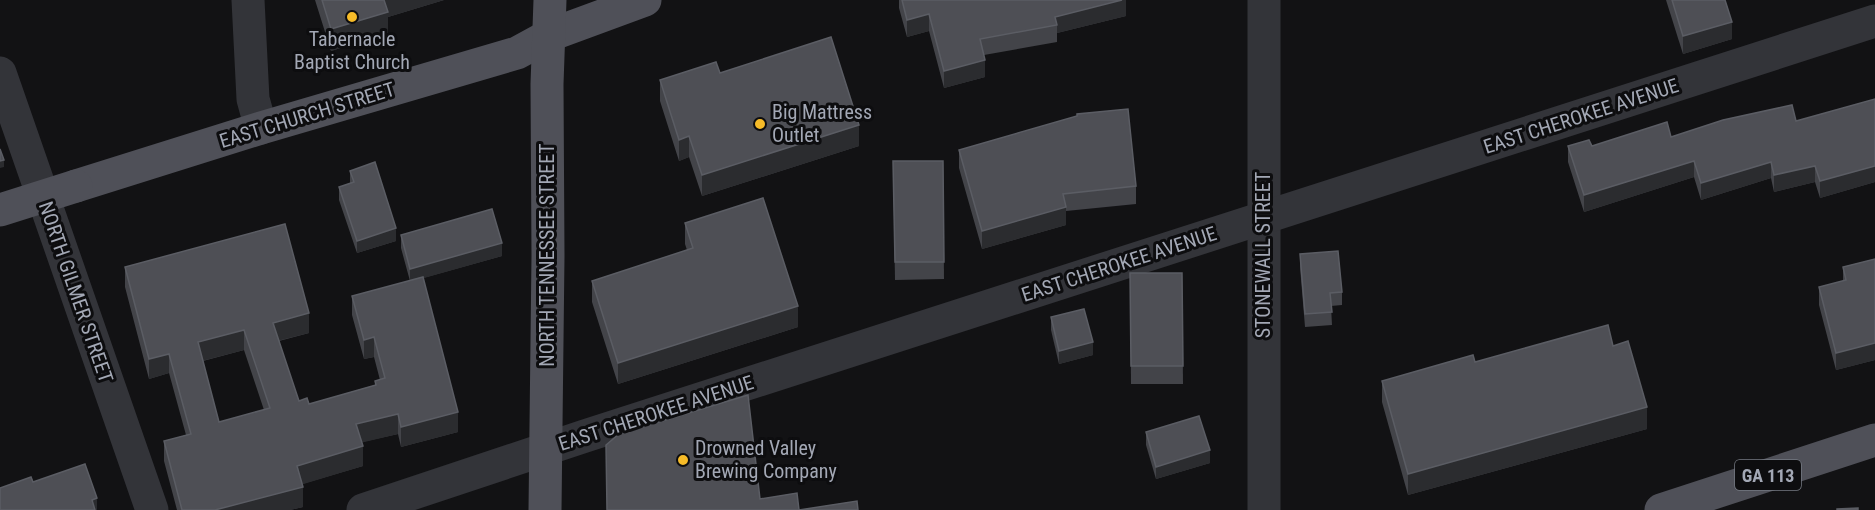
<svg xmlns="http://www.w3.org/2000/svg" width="1875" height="510" viewBox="0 0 1875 510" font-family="'Roboto Condensed',sans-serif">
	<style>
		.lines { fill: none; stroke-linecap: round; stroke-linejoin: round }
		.minor { stroke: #333439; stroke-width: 33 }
		.major { stroke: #4f5058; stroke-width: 33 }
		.major-bridge { stroke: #4f5058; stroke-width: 33 }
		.wall { fill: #434449; fill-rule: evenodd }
		.shaded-wall { fill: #2b2c2f }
		.building { fill: #4e4f55; stroke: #5b5d64; stroke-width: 1.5; fill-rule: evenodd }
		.poi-dot { fill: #f6bb28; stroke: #0d0d0f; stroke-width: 2 }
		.labels { text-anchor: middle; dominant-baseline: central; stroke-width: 6; stroke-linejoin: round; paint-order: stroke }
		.shield { fill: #0d0d0f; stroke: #767a83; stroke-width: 1.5 }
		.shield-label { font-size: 18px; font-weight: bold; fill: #a3a8b5 }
		.poi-label { font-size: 20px; fill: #a3a8b5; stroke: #0d0d0f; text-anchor: start }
		.street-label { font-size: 20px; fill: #a3a8b5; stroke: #0d0d0f }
	</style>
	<rect width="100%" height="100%" fill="#121214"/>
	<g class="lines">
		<g class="minor">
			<path d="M 248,0 L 253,99 L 261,128"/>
			<path d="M 1264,0 L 1264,510"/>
			<path d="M 0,73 L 152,510"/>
			<path d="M 363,510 L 585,436 L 1875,21"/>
		</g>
		<g class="major">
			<path d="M 76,186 L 261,128 L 517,53 L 550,35 L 645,0"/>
			<path d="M 545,510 L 548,256 L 547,84 L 550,0"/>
			<path d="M 1661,510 L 1875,440"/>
		</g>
		<path class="major-bridge" d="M 0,210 L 76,186"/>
	</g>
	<g class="wall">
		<path d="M 315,0 L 444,0 L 388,17 L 388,33 L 331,51 Z"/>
		<path d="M 899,0 L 1126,0 L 1126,16 L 1057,33 L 1057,42 L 984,55 L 985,77 L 944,88 L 929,31 L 907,37 L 899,8 Z"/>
		<path d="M 1666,0 L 1725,0 L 1732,39 L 1683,54 Z"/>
		<path d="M 720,73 L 859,146 L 702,196 L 689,157 L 679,161 L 660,101 L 660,80 Z"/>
		<path d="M 1875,99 L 1875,182 L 1820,198 L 1815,182 L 1774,192 L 1771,178 L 1701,200 L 1694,177 L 1584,212 L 1568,162 L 1568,146 L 1592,146 L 1796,121 Z"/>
		<path d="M 959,150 L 1136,186 L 1136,204 L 1066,211 L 1066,225 L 982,249 L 959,168 Z"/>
		<path d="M 893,161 L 943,161 L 944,279 L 895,280 Z"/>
		<path d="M 350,171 L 396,241 L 357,253 L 339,200 L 339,187 L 350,183 Z"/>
		<path d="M 685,223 L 798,327 L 618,384 L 592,302 L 592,281 L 687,250 L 685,244 Z"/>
		<path d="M 401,235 L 502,256 L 423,278 L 458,432 L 401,447 L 398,434 L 362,442 L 363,466 L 302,484 L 303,507 L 290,510 L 177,510 L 164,461 L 164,441 L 186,435 L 169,373 L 149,379 L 125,287 L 125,267 L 309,333 L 279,341 L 299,401 L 309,404 L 375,385 L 375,381 L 380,380 L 374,357 L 364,359 L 352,315 L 352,296 L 410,281 L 401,248 ZM 244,350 L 264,410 L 219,422 L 203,361 Z"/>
		<path d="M 1300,254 L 1342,292 L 1342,305 L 1331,306 L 1332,325 L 1305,327 L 1300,267 Z"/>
		<path d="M 1875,259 L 1875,360 L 1836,370 L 1819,305 L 1819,287 L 1843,281 L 1843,267 Z"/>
		<path d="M 1130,273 L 1182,273 L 1183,384 L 1131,384 Z"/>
		<path d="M 1051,317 L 1093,355 L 1059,364 L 1051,330 Z"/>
		<path d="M 1613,346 L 1647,429 L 1408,495 L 1382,402 L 1382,381 L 1475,362 Z"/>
		<path d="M 1146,432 L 1210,463 L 1156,479 L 1146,445 Z"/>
	</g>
	<g class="shaded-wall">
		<path d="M 383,0 L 444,0 L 388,17 L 388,33 L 331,51 L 331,29 Z"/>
		<path d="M 1122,0 L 1126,0 L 1126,16 L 1057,33 L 1057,25 L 1055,17 Z"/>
		<path d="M 929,14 L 929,31 L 907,37 L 907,20 Z"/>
		<path d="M 1732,22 L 1732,39 L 1683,54 L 1683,36 Z"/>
		<path d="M 985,60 L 985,77 L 944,88 L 944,71 Z"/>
		<path d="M 859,125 L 859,146 L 702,196 L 702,175 Z"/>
		<path d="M 689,136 L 689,157 L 679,161 L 679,140 Z"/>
		<path d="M 4,160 L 4,167 L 0,168 L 0,161 Z"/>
		<path d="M 1694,161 L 1694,177 L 1584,212 L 1584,195 Z"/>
		<path d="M 1771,162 L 1771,178 L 1701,200 L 1701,183 Z"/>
		<path d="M 1815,166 L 1815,182 L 1774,192 L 1774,175 Z"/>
		<path d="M 1875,166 L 1875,182 L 1820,198 L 1820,181 Z"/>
		<path d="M 1066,207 L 1066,225 L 982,249 L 982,231 Z"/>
		<path d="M 396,228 L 396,241 L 357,253 L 357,241 Z"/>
		<path d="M 502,243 L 502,256 L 410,282 L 410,269 Z"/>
		<path d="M 798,306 L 798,327 L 618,384 L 618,363 Z"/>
		<path d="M 309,313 L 309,333 L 273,342 L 273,323 Z"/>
		<path d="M 244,330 L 244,350 L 198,362 L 198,342 Z"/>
		<path d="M 374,337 L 374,357 L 364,359 L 364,340 Z"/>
		<path d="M 1093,342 L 1093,355 L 1059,364 L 1059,351 Z"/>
		<path d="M 1875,343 L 1875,360 L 1836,370 L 1836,353 Z"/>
		<path d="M 169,354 L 169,373 L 149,379 L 149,359 Z"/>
		<path d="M 1647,407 L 1647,429 L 1408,495 L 1408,474 Z"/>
		<path d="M 458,412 L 458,432 L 401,447 L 401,427 Z"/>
		<path d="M 398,414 L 398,434 L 356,444 L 356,424 Z"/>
		<path d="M 363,446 L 363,466 L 297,486 L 297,466 Z"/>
		<path d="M 1210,450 L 1210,463 L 1156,479 L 1156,467 Z"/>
		<path d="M 303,487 L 303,507 L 290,510 L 215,510 Z"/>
		<path d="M 97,498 L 97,510 L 92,510 L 92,500 Z"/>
	</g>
	<g class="building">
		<path d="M 322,0 L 384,0 L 388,12 L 331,29 Z"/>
		<path d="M 902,0 L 1122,0 L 1055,17 L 1057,25 L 980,39 L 985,60 L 944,71 L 929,14 L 907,20 Z"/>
		<path d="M 1672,0 L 1725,0 L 1732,22 L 1683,36 Z"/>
		<path d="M 831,37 L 859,125 L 702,175 L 689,136 L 679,140 L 660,80 L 716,62 L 720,73 Z"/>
		<path d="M 1875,99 L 1875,166 L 1820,181 L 1815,166 L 1774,175 L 1771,162 L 1701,183 L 1694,161 L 1584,195 L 1568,146 L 1589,140 L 1592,146 L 1667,122 L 1671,137 L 1723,120 L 1792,105 L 1796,121 Z"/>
		<path d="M 1128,109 L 1136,186 L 1063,194 L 1066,207 L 982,231 L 959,150 L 1077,116 L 1077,114 Z"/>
		<path d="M 0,149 L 4,160 L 0,161 Z"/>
		<path d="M 893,161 L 943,161 L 944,262 L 895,262 Z"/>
		<path d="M 375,162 L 396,228 L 357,241 L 339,187 L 354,182 L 350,171 Z"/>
		<path d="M 763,198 L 798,306 L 618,363 L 592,281 L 693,248 L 685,223 Z"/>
		<path d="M 492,209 L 502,243 L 410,269 L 401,235 Z"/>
		<path d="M 285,224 L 309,313 L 273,323 L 299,401 L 307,398 L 309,404 L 376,385 L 375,381 L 385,378 L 374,337 L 364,340 L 352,296 L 423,277 L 458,412 L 401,427 L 398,414 L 356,424 L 363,446 L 297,466 L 303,487 L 215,510 L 182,510 L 164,441 L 191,434 L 169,354 L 149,359 L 125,267 ZM 244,330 L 270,408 L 219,422 L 198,342 Z"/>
		<path d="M 1338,251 L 1342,292 L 1330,293 L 1332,312 L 1305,314 L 1300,254 Z"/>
		<path d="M 1875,259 L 1875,343 L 1836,353 L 1819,287 L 1846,280 L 1843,267 Z"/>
		<path d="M 1130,273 L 1182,273 L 1183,366 L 1131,366 Z"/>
		<path d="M 1084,309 L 1093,342 L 1059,351 L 1051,317 Z"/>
		<path d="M 1608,325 L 1613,346 L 1628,341 L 1647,407 L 1408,474 L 1382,381 L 1473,355 L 1475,362 Z"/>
		<path d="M 748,395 L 760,499 L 797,493 L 799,510 L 857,501 L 858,510 L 607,510 L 606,445 L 619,434 Z"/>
		<path d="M 1199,416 L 1210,450 L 1156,467 L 1146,432 Z"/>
		<path d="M 85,464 L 97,498 L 92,500 L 95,510 L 0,510 L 0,488 L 31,477 L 33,482 Z"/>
		<path d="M 1858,508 L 1858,510 L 1837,510 L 1837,509 Z"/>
	</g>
	<g class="poi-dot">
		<circle cx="352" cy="17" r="6"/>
		<circle cx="760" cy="124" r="6"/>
		<circle cx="683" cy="460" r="6"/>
	</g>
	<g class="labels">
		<rect class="shield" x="1735" y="460" width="66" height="30" rx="4.5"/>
		<g class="shield-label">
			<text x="1768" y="475">GA 113</text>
		</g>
		<g class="poi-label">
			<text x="352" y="39" text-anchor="middle">Tabernacle<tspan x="352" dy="23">Baptist Church</tspan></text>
			<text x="772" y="112">Big Mattress<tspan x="772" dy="23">Outlet</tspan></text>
			<text x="695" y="448">Drowned Valley<tspan x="695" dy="23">Brewing Company</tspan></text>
		</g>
		<g class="street-label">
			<text transform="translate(307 115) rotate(-17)">EAST CHURCH STREET</text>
			<text transform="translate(1581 116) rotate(-18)">EAST CHEROKEE AVENUE</text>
			<text transform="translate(547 255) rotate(-90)">NORTH TENNESSEE STREET</text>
			<text transform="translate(1263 255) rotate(-90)">STONEWALL STREET</text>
			<text transform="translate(1119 264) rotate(-18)">EAST CHEROKEE AVENUE</text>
			<text transform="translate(76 292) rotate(71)">NORTH GILMER STREET</text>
			<text transform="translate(656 413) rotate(-18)">EAST CHEROKEE AVENUE</text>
		</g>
	</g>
</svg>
